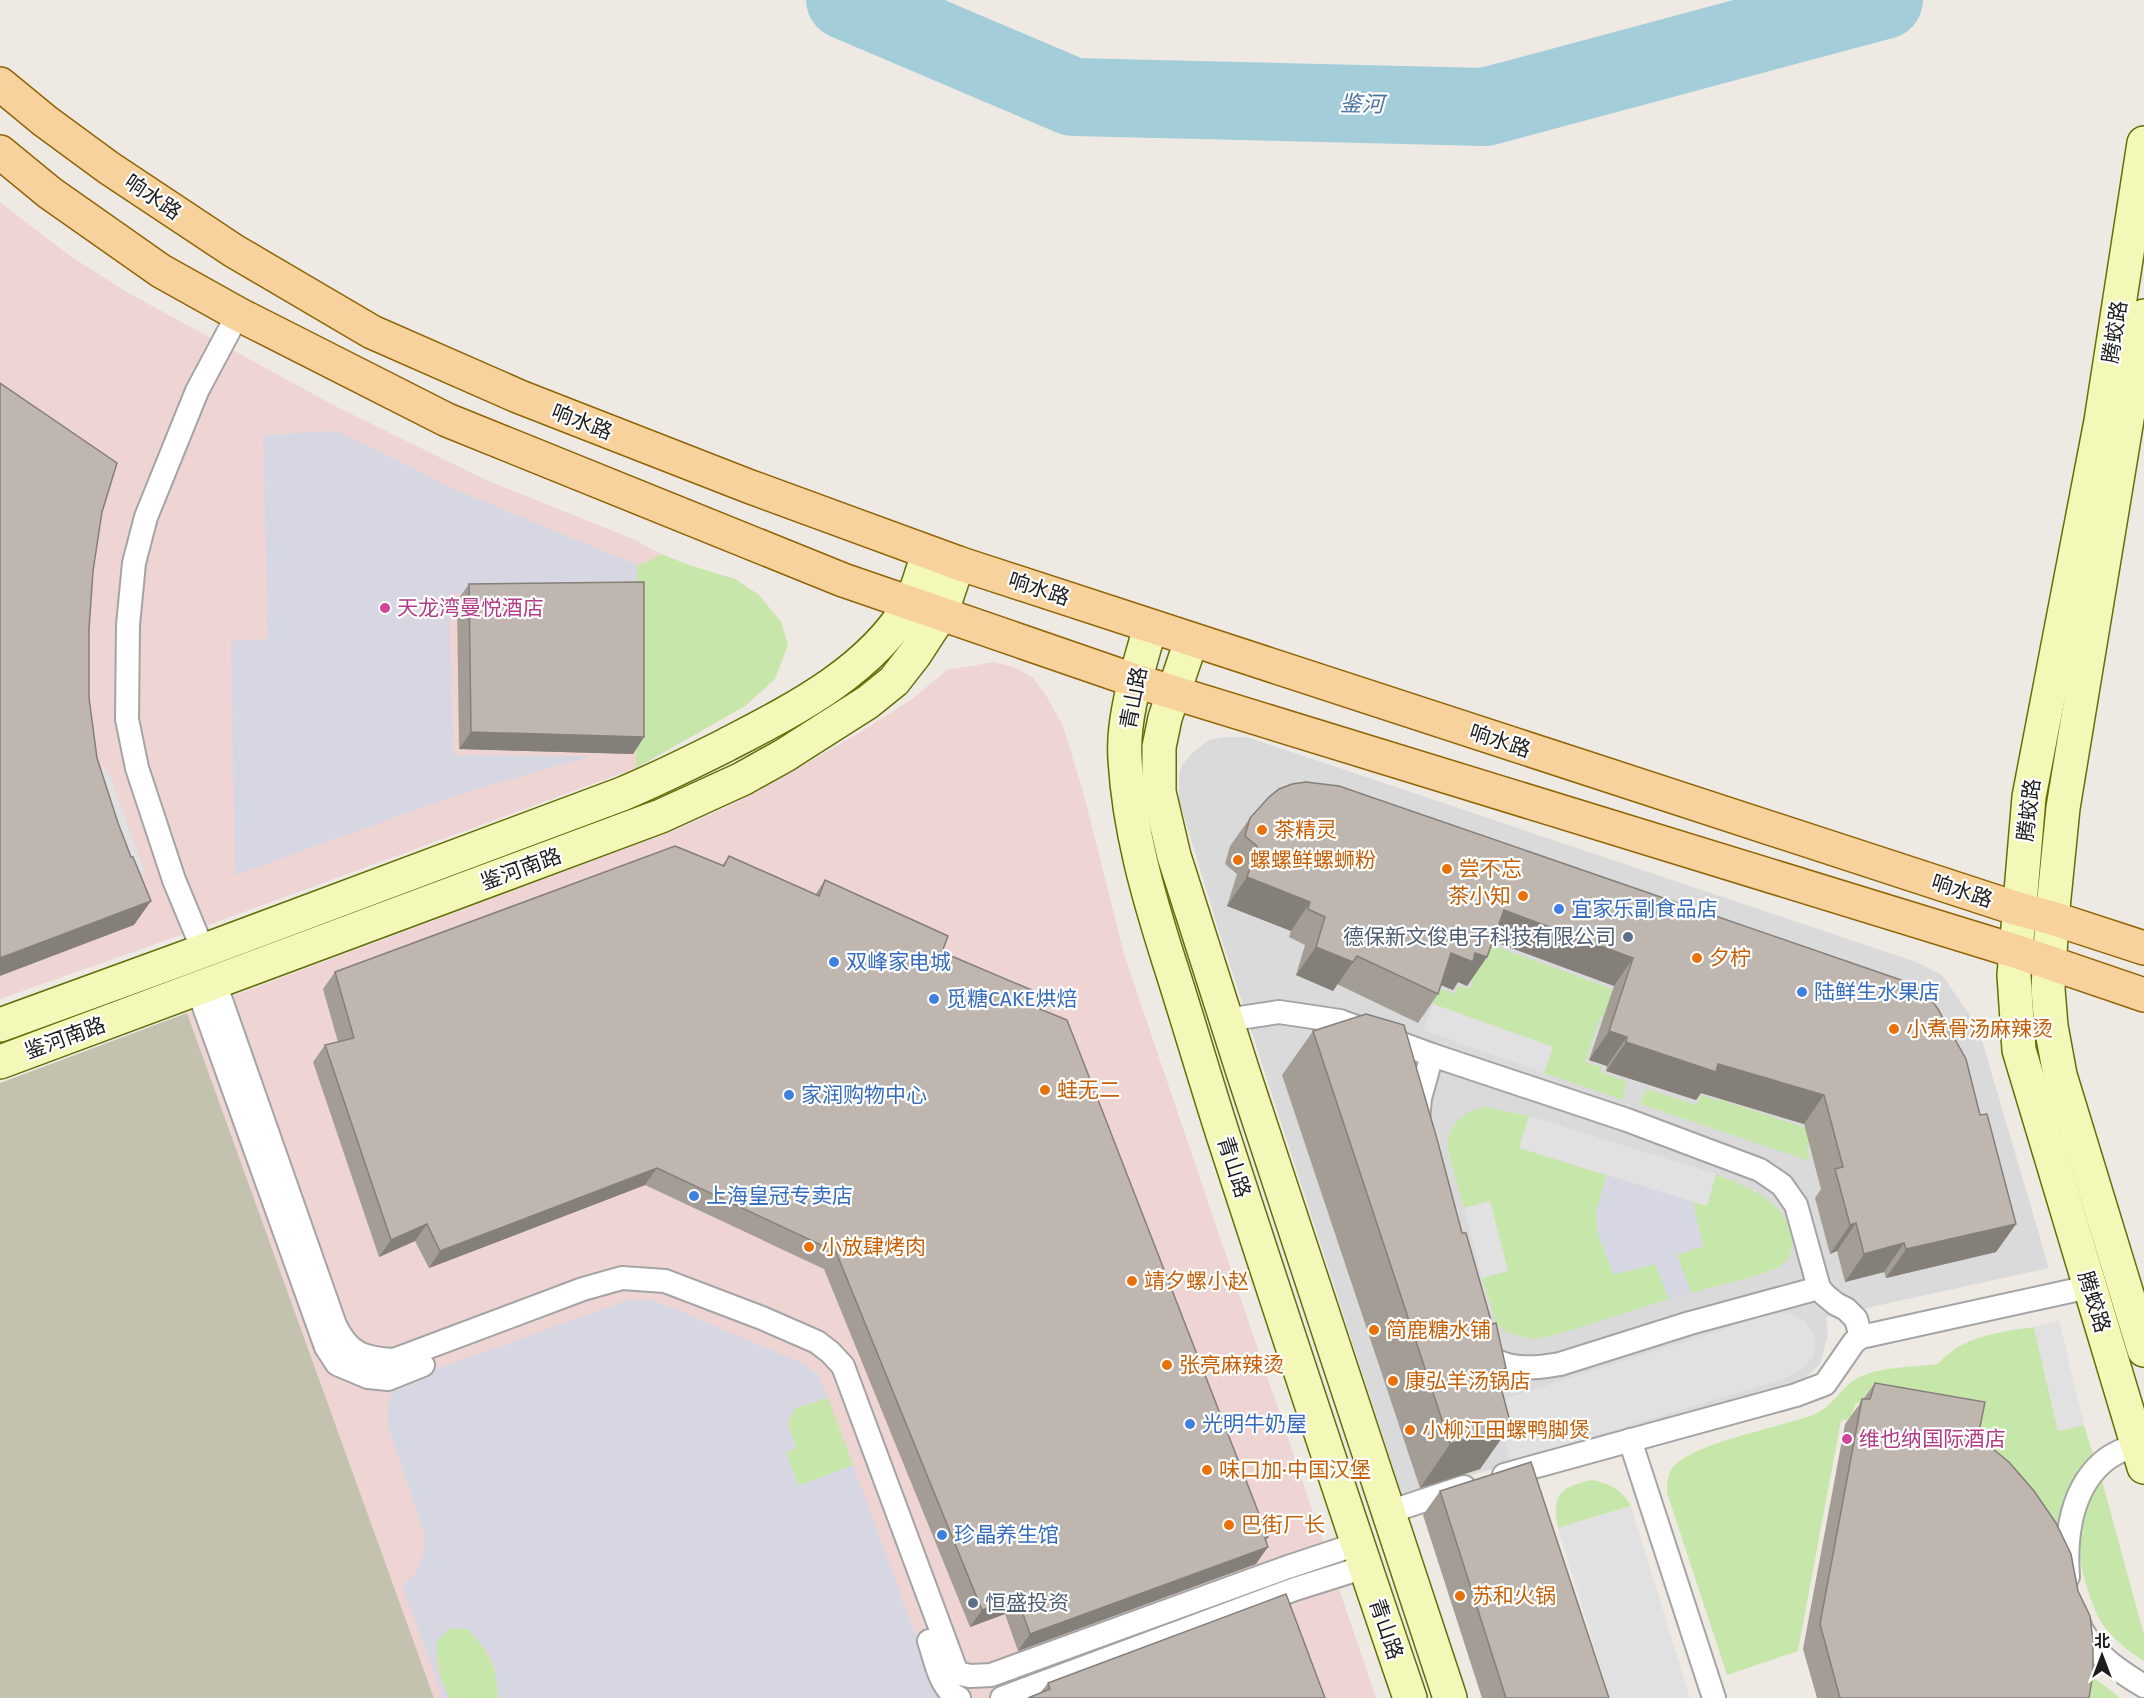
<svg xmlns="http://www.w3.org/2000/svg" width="2144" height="1698" viewBox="0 0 2144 1698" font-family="'Fira Sans','Noto Sans SC',sans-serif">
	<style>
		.residential { fill: #dbdada }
		.commercial { fill: #eed4d2 }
		.construction { fill: #c2c2af }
		.grass { fill: #c7e7aa }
		.parking { fill: #e1e1e1 }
		.plaza { fill: #d7d7e3 }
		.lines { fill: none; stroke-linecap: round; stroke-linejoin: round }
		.river { stroke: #a4cdda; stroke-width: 78 }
		.lane-casing { stroke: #a4a4a4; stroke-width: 26 }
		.secondary-casing { stroke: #636f09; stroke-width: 36 }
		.primary-casing { stroke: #906405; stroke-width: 36 }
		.lane { stroke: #fff; stroke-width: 22 }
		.secondary { stroke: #f3f7b8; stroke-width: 33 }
		.primary { stroke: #f8d29d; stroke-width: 33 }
		.wall { fill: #a39d96 }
		.shaded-wall { fill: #857f7a }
		.building { fill: #beb6af; stroke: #857f7a; stroke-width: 1.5 }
		.hotel-dot { fill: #d1479c; stroke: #fff; stroke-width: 2 }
		.food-dot { fill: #e8710a; stroke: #fff; stroke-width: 2 }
		.shop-dot { fill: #3f7fe0; stroke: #fff; stroke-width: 2 }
		.service-dot { fill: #5c6f8a; stroke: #fff; stroke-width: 2 }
		.labels { text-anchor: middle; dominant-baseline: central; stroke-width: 4.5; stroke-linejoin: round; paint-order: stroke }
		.street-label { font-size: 21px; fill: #1d1d1d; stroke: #fff }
		.hotel-label { font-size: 21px; fill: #b23c85; stroke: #fff; text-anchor: start }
		.food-label { font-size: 21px; fill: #c56008; stroke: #fff; text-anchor: start }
		.shop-label { font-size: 21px; fill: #366cbe; stroke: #fff; text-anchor: start }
		.service-label { font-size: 21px; fill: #4e5e75; stroke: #fff; text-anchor: end }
		.water-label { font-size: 22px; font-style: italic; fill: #4a75a1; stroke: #fff }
	</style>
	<rect width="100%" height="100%" fill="#eeeae3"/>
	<path class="residential" d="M 1226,737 L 1247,737 L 1262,742 L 1916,962 L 1942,975 L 1978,1027 L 2049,1268 L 1826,1317 L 1828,1335 L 1820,1364 L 1807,1376 L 1794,1383 L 1402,1495 L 1217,925 L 1179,800 L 1179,777 L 1182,765 L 1193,752 L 1209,740 Z"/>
	<g class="commercial">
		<path d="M 0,202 L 70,256 L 125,291 L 335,406 L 484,479 L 635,540 L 661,554 L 692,566 L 735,579 L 759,595 L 781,622 L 788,645 L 775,679 L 745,706 L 636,768 L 195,930 L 0,999 Z"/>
		<path d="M 994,662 L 1016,668 L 1033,678 L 1047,697 L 1063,726 L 1084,795 L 1124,954 L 1376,1698 L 434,1698 L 187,1013 L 673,831 L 714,813 L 757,792 L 859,733 L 912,699 L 947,670 Z"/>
	</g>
	<path class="construction" d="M 187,1013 L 434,1698 L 0,1698 L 0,1083 Z"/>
	<g class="grass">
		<path d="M 661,554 L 692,566 L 735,579 L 759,595 L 781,622 L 788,645 L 775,679 L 745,706 L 636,768 L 637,565 L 650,561 Z"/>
		<path d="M 1486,943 L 1626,994 L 1611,1020 L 1600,1017 L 1585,1062 L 1602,1067 L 1601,1072 L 1627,1082 L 1623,1100 L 1544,1073 L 1553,1047 L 1433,1004 L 1438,988 L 1455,994 L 1458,986 L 1470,988 Z"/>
		<path d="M 1647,1089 L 1697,1105 L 1700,1095 L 1718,1101 L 1719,1099 L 1824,1134 L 1833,1140 L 1807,1147 L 1810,1161 L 1640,1104 Z"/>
		<path d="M 1486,1107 L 1529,1116 L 1520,1148 L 1607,1175 L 1596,1211 L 1599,1237 L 1656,1264 L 1669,1299 L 1552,1336 L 1530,1339 L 1506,1332 L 1497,1324 L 1482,1278 L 1508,1271 L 1489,1201 L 1464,1208 L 1447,1147 C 1448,1125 1464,1110 1486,1107 Z"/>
		<path d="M 1716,1174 C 1746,1187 1788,1201 1792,1239 C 1793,1247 1790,1259 1783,1264 C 1770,1275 1711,1287 1691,1293 L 1677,1254 L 1703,1246 L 1693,1202 L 1707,1206 Z"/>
		<path d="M 2034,1327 L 2058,1431 L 2084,1425 L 2094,1457 L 2057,1549 L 2016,1508 L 1970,1423 L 1856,1403 L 1850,1419 L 1841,1421 L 1798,1651 L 1727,1675 L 1667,1493 C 1667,1484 1667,1475 1673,1467 C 1696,1441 1780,1428 1815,1414 C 1829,1408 1838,1394 1849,1384 C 1872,1365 1910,1368 1938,1364 C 1962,1336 1999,1332 2034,1327 Z"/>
		<path d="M 828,1398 L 853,1465 L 798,1487 L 786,1452 L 795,1447 L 788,1423 L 795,1408 Z"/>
		<path d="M 2101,1477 L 2144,1635 L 2144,1661 C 2128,1651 2114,1640 2103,1625 C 2090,1606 2074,1550 2079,1528 C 2083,1509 2092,1494 2101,1477 Z"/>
		<path d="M 1592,1480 C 1610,1484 1622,1490 1631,1506 L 1558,1528 C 1551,1495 1560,1487 1592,1480 Z"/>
		<path d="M 450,1628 L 468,1629 C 486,1649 501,1669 498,1698 L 449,1698 C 440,1678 436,1663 437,1641 Z"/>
		<path d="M 2092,1676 L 2120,1698 L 2079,1698 Z"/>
	</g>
	<g class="parking">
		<path d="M 107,768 L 145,872 L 121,880 L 84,776 Z"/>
		<path d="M 1433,1004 L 1553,1047 L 1544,1073 L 1423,1030 Z"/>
		<path d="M 1529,1116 L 1716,1174 L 1707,1206 L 1519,1148 Z"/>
		<path d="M 1490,1201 L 1508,1271 L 1482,1278 L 1464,1208 Z"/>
		<path d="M 1786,1313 L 1804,1320 L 1815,1338 L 1815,1348 L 1813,1357 L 1803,1369 L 1784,1379 L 1511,1461 L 1491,1403 L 1771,1314 Z"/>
		<path d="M 2059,1320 L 2084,1425 L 2058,1431 L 2034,1327 Z"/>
		<path d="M 1631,1506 L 1690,1698 L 1610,1698 L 1558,1528 Z"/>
	</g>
	<g class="plaza">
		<path d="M 336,431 L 398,460 L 449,487 L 637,565 L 637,592 L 449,594 L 453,755 L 592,756 L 463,793 L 235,875 L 231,641 L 268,639 L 263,435 Z"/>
		<path d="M 1607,1175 L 1693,1202 L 1703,1246 L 1677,1255 L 1691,1293 L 1669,1299 L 1655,1264 L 1613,1275 L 1599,1237 L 1597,1224 L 1596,1212 Z"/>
		<path d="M 628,1300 L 651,1300 L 673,1308 L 804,1364 L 818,1375 L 828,1398 L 795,1408 L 788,1423 L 796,1448 L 786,1452 L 798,1486 L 853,1465 L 939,1698 L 498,1698 L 495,1668 L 489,1653 L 468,1629 L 450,1628 L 437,1641 L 437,1668 L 449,1698 L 443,1698 L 402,1585 L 414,1575 L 421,1562 L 425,1547 L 424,1533 L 388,1427 L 388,1407 L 392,1391 L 404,1381 Z"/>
	</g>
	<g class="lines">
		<path class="river" d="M 845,0 L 1073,97 L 1485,107 L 1884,0"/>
		<g class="lane-casing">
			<g id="lane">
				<path d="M 203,950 L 174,880 L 137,768 L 127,719 L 128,625 L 134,563 L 146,517 L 197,391 L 238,314"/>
				<path d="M 215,983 L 335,1325 C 349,1354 363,1358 394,1360 L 583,1289 L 622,1278 L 665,1281 L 762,1318 L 817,1342 L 830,1352 L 843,1366 L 957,1673 L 970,1676 L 991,1675 L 1288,1567 L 1357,1544"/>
				<path d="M 198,990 L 326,1347 L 337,1364 L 368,1377 L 388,1379 L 423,1365"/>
				<path d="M 1226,1020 L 1279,1012 L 1340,1021 L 1432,1055 L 1627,1120 L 1760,1170 L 1782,1185 L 1796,1205 L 1819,1288 L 1825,1295 L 1836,1304 L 1846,1309 L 1856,1319 L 1861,1337"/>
				<path d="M 1418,1120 L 1420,1098 L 1432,1055"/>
				<path d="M 1481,1348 C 1499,1372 1534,1369 1560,1364 L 1690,1323 L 1819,1288"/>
				<path d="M 1630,1440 L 1714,1698"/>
				<path d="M 1504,1475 L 1796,1395 L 1825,1384 L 1854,1342 L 1861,1337 L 2089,1287"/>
				<path d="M 1389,1512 L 1464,1487"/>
				<path d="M 2068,1577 C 2065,1536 2071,1485 2108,1458 C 2117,1452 2127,1448 2137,1444"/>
				<path d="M 2078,1621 C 2089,1651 2117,1670 2144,1686"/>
				<path d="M 929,1641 C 935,1658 940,1690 959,1698"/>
				<path d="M 1002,1698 L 1295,1589 L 1365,1567"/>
			</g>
		</g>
		<g class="secondary-casing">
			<g id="secondary">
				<path d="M 2144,143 L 2101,421 L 2029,797 L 2014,975 L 2019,1050 L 2144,1467"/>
				<path d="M 2144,316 L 2063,808 L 2052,918 L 2048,989 L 2051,1026 L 2060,1075 L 2144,1350"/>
				<path d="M 1150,627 C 1139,669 1122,715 1125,759 C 1129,829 1148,895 1169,961 C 1188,1020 1205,1079 1224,1138 C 1285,1325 1346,1512 1410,1698"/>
				<path d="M 1191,641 L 1165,718 L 1159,747 L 1159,792 L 1174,856 L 1243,1072 L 1450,1698"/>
				<path d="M 0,1025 L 184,958 L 622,794 C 658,779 692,762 726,745 C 793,710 870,672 910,604 C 918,589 923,569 928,553"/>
				<path d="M 0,1062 L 661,816 L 742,779 L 785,755 L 868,702 L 894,681 L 915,654 L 941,614 L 958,563"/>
			</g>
		</g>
		<g class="primary-casing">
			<g id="primary">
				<path d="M 0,84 L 45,121 L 109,168 L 234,251 L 372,332 L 520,397 L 748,486 L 958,563 L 2018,909 L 2052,918 L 2144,948"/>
				<path d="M 0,152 L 50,193 L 161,271 L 238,314 L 447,420 L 843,580 L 1136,681 L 2015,951 L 2144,995"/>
			</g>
		</g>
		<use href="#lane" class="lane"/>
		<use href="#secondary" class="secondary"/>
		<use href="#primary" class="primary"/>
	</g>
	<g class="wall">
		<path d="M 469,584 L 644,737 L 633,754 L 459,749 L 457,601 Z"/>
		<path d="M 1279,789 L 1980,1115 L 2016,1224 L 1996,1252 L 1886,1278 L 1884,1272 L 1845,1282 L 1837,1251 L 1830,1254 L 1815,1198 L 1821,1189 L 1804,1124 L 1701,1093 L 1696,1100 L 1606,1071 L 1607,1066 L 1589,1060 L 1614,986 L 1493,941 L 1487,957 L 1467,986 L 1458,982 L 1453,990 L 1441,985 L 1438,994 L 1418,1023 L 1337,984 L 1333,991 L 1296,975 L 1305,945 L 1289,937 L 1291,931 L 1227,906 L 1237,874 L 1225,864 L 1230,846 L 1250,818 Z"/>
		<path d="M 729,856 L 815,895 L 825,880 L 942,952 L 1030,1005 L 1268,1537 L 1265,1541 L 1256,1564 L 1018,1651 L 1005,1614 L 970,1627 L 824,1269 L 645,1185 L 429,1268 L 415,1241 L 379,1257 L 313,1062 L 325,1045 L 338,1042 L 323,989 L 335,972 L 722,866 Z"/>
		<path d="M 1313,1031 L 1462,1233 L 1506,1368 L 1499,1379 L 1511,1425 L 1480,1469 L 1420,1488 L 1282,1075 Z"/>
		<path d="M 1875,1383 L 1978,1437 L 2089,1698 L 1817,1698 L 1803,1649 L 1845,1424 Z"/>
		<path d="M 1440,1491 L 1609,1698 L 1482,1698 L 1423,1515 Z"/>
		<path d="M 1048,1683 L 1325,1698 L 1040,1693 Z"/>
	</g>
	<g class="shaded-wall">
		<path d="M 471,732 L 644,737 L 633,754 L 459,749 Z"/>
		<path d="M 1247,877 L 1310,902 L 1291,931 L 1227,906 Z"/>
		<path d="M 151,901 L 134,925 L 0,976 L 0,958 Z"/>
		<path d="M 1504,910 L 1633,958 L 1614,986 L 1484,938 Z"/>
		<path d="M 1316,947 L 1353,962 L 1333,991 L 1296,975 Z"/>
		<path d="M 1451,953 L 1475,953 L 1487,957 L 1467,986 L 1458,982 L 1453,990 L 1431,981 Z"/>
		<path d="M 1609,1031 L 1627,1037 L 1607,1066 L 1589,1060 Z"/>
		<path d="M 1626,1042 L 1718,1064 L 1824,1095 L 1804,1124 L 1701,1093 L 1696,1100 L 1606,1071 Z"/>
		<path d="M 657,1168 L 645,1185 L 429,1268 L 440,1251 Z"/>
		<path d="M 1856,1223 L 1837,1251 L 1830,1254 L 1850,1225 Z"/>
		<path d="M 427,1224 L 415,1241 L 379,1257 L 391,1240 Z"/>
		<path d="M 2016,1224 L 1996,1252 L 1886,1278 L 1906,1249 Z"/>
		<path d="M 1904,1243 L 1884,1272 L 1845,1282 L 1864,1254 Z"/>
		<path d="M 1506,1368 L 1476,1412 L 1497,1373 Z"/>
		<path d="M 1511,1425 L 1480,1469 L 1420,1488 L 1450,1444 Z"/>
		<path d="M 1268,1537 L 1258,1551 L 1268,1547 L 1256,1564 L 1018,1651 L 1030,1634 Z"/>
		<path d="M 1017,1597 L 1005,1614 L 970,1627 L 982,1610 Z"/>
	</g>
	<g class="building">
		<path d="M 0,383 L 117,463 L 102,512 L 93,571 L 89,629 L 89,698 L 97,758 L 118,823 L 131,857 L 133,857 L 151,901 L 0,958 Z"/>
		<path d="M 644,582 L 644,737 L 471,732 L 469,584 Z"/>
		<path d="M 1306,782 L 1339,786 L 1901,980 L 1926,993 L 1938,1009 L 1966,1059 L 1980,1115 L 1987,1114 L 2016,1224 L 1906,1249 L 1904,1243 L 1864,1254 L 1856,1223 L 1850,1225 L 1835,1169 L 1843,1167 L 1824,1095 L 1718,1064 L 1716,1072 L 1626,1042 L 1627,1037 L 1609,1031 L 1633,958 L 1504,910 L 1487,957 L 1475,953 L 1473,962 L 1451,953 L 1438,994 L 1357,956 L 1353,962 L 1316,947 L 1325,917 L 1308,909 L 1310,902 L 1247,877 L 1257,846 L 1245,836 L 1250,818 L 1269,797 L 1279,789 L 1292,784 Z"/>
		<path d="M 675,846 L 724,866 L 729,856 L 819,896 L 825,880 L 948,936 L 942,952 L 1034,991 L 1030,1005 L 1067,1020 L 1268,1537 L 1265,1538 L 1268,1547 L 1030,1634 L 1017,1597 L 982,1610 L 836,1252 L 657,1168 L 440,1251 L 427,1224 L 391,1240 L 325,1045 L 354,1038 L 335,972 Z"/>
		<path d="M 1366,1014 L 1404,1025 L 1437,1139 L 1462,1233 L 1466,1233 L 1492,1324 L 1496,1323 L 1506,1368 L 1497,1373 L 1511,1425 L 1450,1444 L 1313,1031 Z"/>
		<path d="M 1875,1383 L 1985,1402 L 1978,1437 L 2009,1462 L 2034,1491 L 2056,1523 L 2071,1554 L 2078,1591 L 2090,1616 L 2093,1640 L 2093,1673 L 2089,1698 L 1840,1698 L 1820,1624 L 1862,1399 L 1870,1399 Z"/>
		<path d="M 1531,1462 L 1609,1698 L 1506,1698 L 1440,1491 Z"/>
		<path d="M 1286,1594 L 1325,1698 L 1028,1698 L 1050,1689 L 1048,1683 Z"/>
	</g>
	<g class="hotel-dot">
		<circle cx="385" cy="608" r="6"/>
		<circle cx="1847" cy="1439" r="6"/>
	</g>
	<g class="food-dot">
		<circle cx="1262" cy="830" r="6"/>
		<circle cx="1238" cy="860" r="6"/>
		<circle cx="1447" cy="869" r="6"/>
		<circle cx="1523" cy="896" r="6"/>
		<circle cx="1697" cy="958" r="6"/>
		<circle cx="1894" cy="1029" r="6"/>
		<circle cx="1045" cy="1090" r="6"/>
		<circle cx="809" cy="1247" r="6"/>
		<circle cx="1132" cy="1281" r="6"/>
		<circle cx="1374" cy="1330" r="6"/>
		<circle cx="1167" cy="1365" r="6"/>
		<circle cx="1393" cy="1381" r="6"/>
		<circle cx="1410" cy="1430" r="6"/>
		<circle cx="1207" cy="1470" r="6"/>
		<circle cx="1229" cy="1525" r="6"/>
		<circle cx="1460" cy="1596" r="6"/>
	</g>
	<g class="shop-dot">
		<circle cx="1559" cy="909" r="6"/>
		<circle cx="834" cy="962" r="6"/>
		<circle cx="1802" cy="992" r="6"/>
		<circle cx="934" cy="999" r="6"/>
		<circle cx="789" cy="1095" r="6"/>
		<circle cx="694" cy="1196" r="6"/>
		<circle cx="1190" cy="1424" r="6"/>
		<circle cx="942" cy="1535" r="6"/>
	</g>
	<g class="service-dot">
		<circle cx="1628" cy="937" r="6"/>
		<circle cx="973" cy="1603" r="6"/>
	</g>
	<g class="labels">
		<g class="street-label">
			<text transform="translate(153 197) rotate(34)">响水路</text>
			<text transform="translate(2115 332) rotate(-81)">腾蛟路</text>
			<text transform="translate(582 422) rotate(21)">响水路</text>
			<text transform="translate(1039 589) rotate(18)">响水路</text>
			<text transform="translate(1134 698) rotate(-79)">青山路</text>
			<text transform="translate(1500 741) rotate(18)">响水路</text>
			<text transform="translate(2029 810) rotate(-83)">腾蛟路</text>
			<text transform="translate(521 869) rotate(-20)">鉴河南路</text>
			<text transform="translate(1962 891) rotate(18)">响水路</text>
			<text transform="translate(65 1038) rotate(-20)">鉴河南路</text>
			<text transform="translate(1234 1167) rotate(72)">青山路</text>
			<text transform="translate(2094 1302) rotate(73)">腾蛟路</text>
			<text transform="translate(1386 1629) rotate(71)">青山路</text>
		</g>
		<g class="hotel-label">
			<text x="397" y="608">天龙湾曼悦酒店</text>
			<text x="1859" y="1439">维也纳国际酒店</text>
		</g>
		<g class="food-label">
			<text x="1274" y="830">茶精灵</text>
			<text x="1250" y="860">螺螺鲜螺蛳粉</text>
			<text x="1459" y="869">尝不忘</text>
			<text x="1511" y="896" text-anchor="end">茶小知</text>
			<text x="1709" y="958">夕柠</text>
			<text x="1906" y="1029">小煮骨汤麻辣烫</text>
			<text x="1057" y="1090">蛙无二</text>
			<text x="821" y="1247">小放肆烤肉</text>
			<text x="1144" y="1281">靖夕螺小赵</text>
			<text x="1386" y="1330">简鹿糖水铺</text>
			<text x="1179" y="1365">张亮麻辣烫</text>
			<text x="1405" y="1381">康弘羊汤锅店</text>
			<text x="1422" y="1430">小柳江田螺鸭脚煲</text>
			<text x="1219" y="1470">味口加·中国汉堡</text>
			<text x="1241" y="1525">巴街厂长</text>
			<text x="1472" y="1596">苏和火锅</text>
		</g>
		<g class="shop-label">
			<text x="1571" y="909">宜家乐副食品店</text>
			<text x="846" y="962">双峰家电城</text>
			<text x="1814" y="992">陆鲜生水果店</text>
			<text x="946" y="999">觅糖CAKE烘焙</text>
			<text x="801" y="1095">家润购物中心</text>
			<text x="706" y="1196">上海皇冠专卖店</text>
			<text x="1202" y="1424">光明牛奶屋</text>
			<text x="954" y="1535">珍晶养生馆</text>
		</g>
		<g class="service-label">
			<text x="1616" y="937">德保新文俊电子科技有限公司</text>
			<text x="985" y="1603" text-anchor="start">恒盛投资</text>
		</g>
		<g class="water-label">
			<text transform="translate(1362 104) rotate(1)">鉴河</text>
		</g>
	</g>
	<g transform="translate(2102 1656)" stroke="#ffffff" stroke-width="4.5" paint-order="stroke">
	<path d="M0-4.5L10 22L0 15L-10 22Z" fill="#1d1d1d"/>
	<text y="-9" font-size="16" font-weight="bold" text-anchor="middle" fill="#1d1d1d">北</text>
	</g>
</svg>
